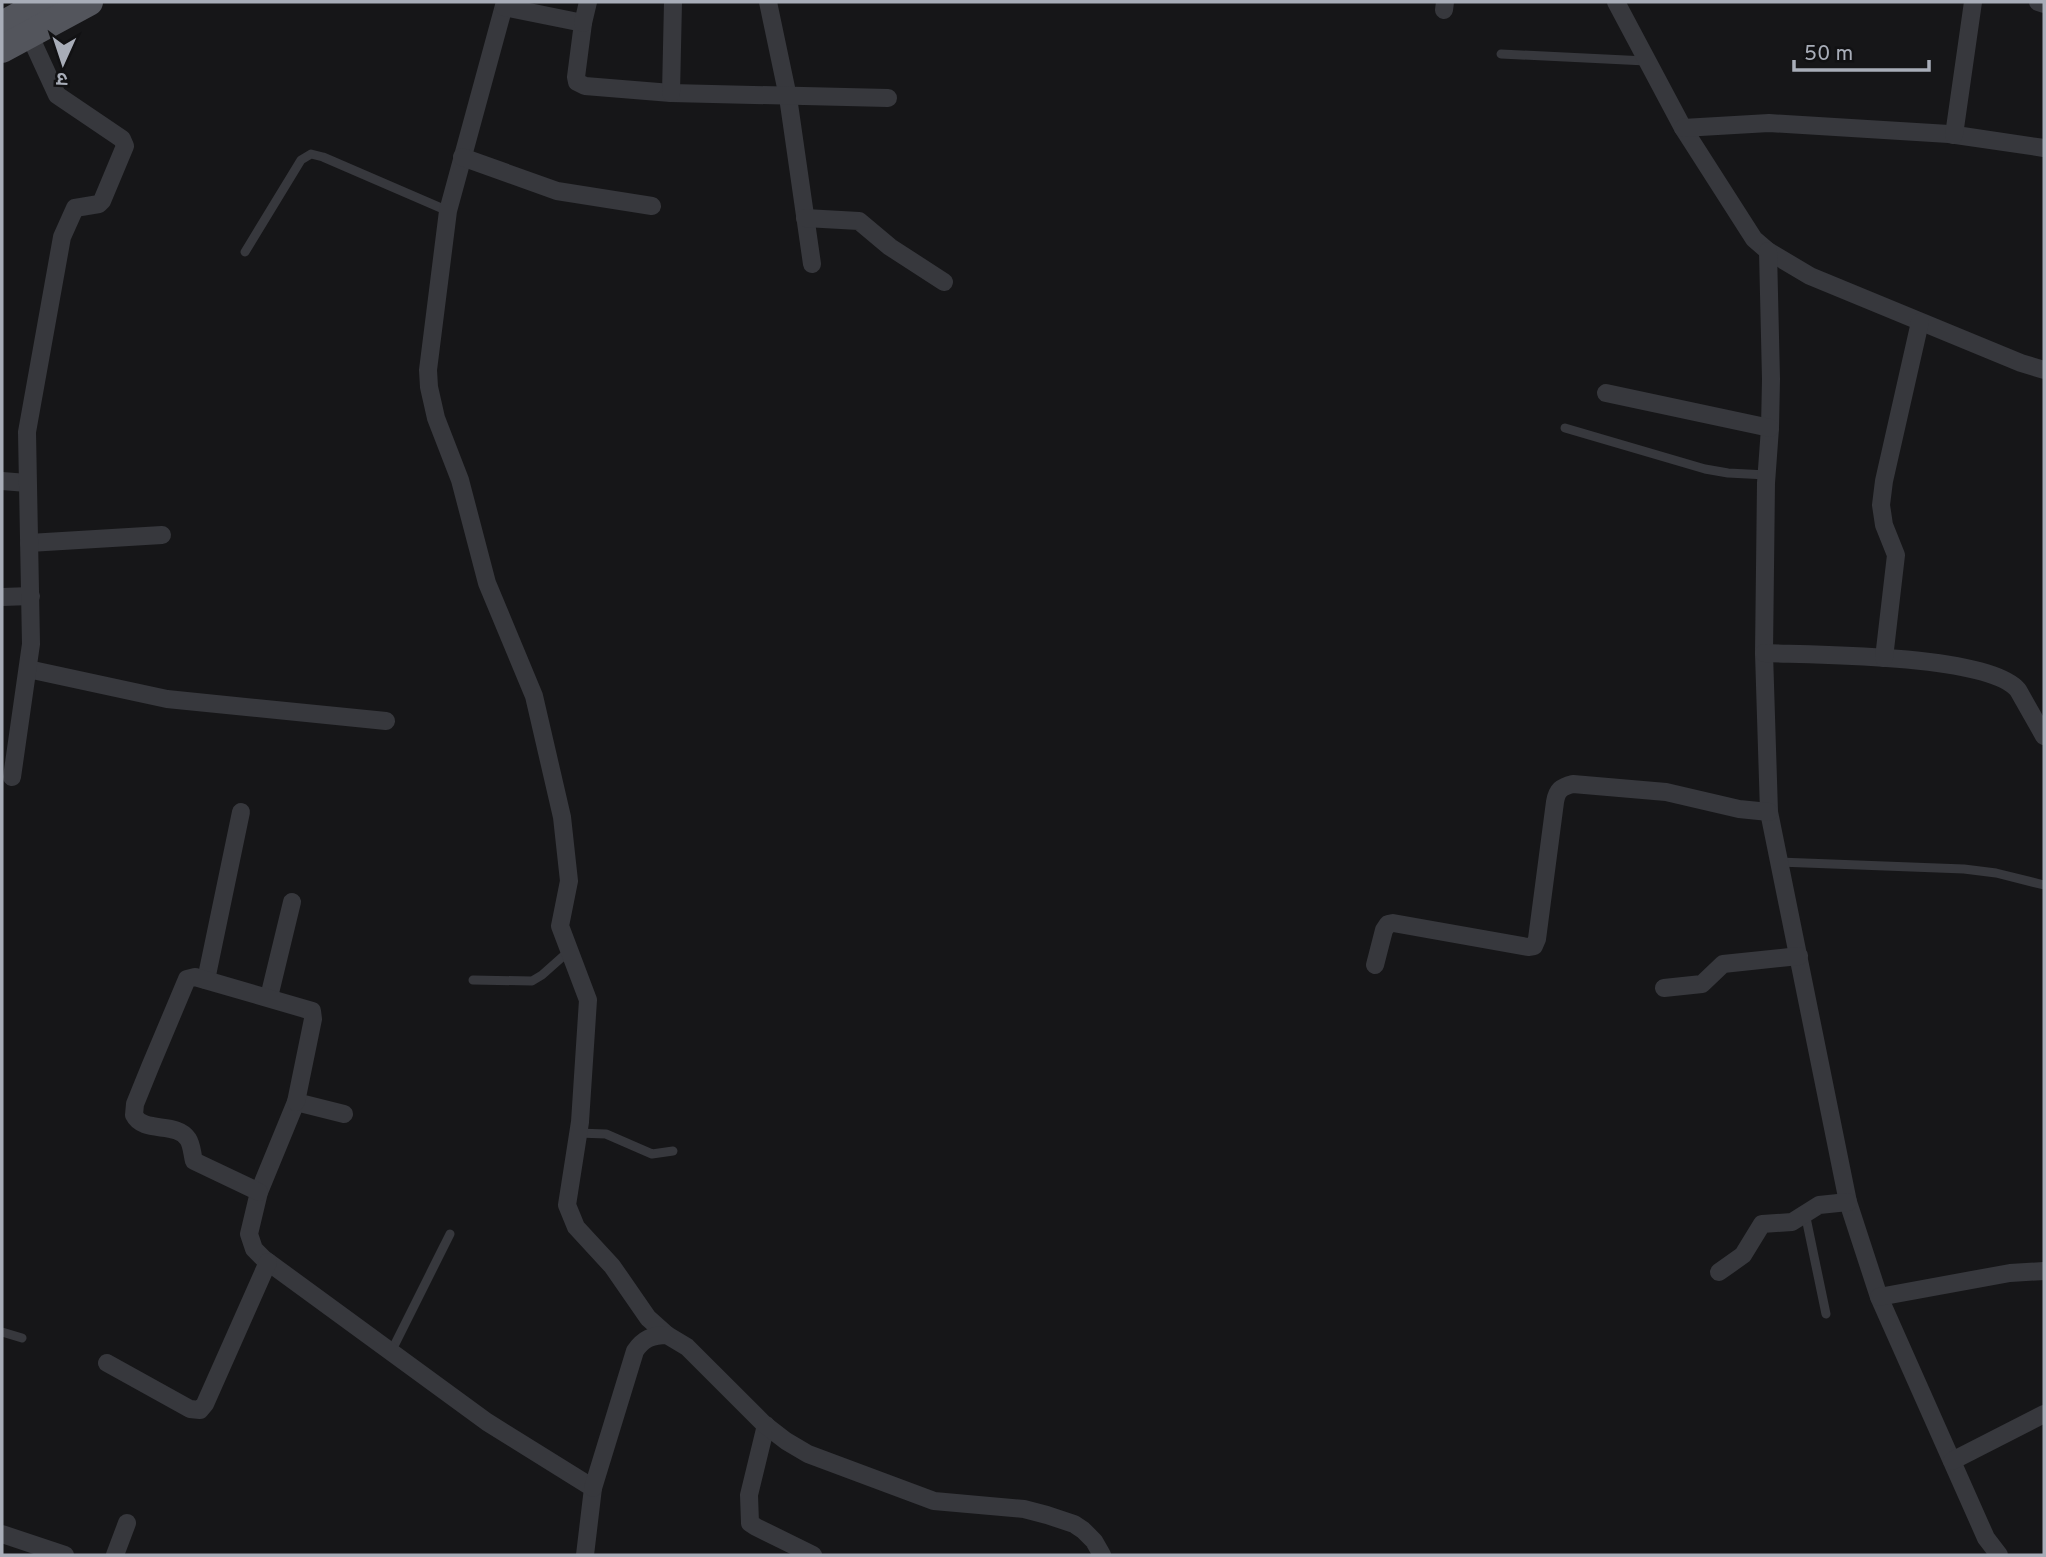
<svg xmlns="http://www.w3.org/2000/svg" width="2046" height="1557" viewBox="0 0 2046 1557" font-family="Overpass,'Noto Sans Devanagari',sans-serif">
	<style>
		.lines { fill: none; stroke-linecap: round; stroke-linejoin: round }
		.lane { stroke: #37383d; stroke-width: 9 }
		.street { stroke: #37383d; stroke-width: 18 }
		.primary { stroke: #53555c; stroke-width: 28 }
	</style>
	<rect width="100%" height="100%" fill="#161618"/>
	<g class="lines">
		<g class="lane">
			<path d="M 1501,54 L 1646,61"/>
			<path d="M 245,252 L 301,160 L 311,154 L 323,157 L 448,211"/>
			<path d="M 1565,428 L 1705,469 L 1728,473 L 1767,475"/>
			<path d="M 1779,862 L 1964,869 L 1996,873 L 2044,885"/>
			<path d="M 473,980 L 532,981 L 542,975 L 569,951"/>
			<path d="M 578,1133 L 606,1134 L 652,1154 L 673,1151"/>
			<path d="M 1805,1213 L 1826,1314"/>
			<path d="M 2,1332 L 22,1338"/>
			<path d="M 391,1352 L 450,1234"/>
		</g>
		<g class="street">
			<path d="M 505,2 L 448,211 L 428,370 L 429,387 L 436,418 L 460,480 L 487,583 L 534,696 L 562,817 L 569,881 L 560,926 L 588,1000 L 580,1122 L 567,1205 L 576,1227 L 612,1266 L 648,1318 L 667,1335"/>
			<path d="M 768,2 L 788,97 L 812,264"/>
			<path d="M 1616,2 L 1683,128 L 1754,239 L 1768,251 L 1810,276 L 2021,363 L 2044,370"/>
			<path d="M 2038,2 L 2044,4"/>
			<path d="M 504,7 L 583,23 L 576,77 L 577,82 L 585,86 L 671,93 L 888,98"/>
			<path d="M 1444,10 L 1445,2"/>
			<path d="M 583,23 L 588,2"/>
			<path d="M 671,93 L 673,2"/>
			<path d="M 1683,128 L 1769,123 L 1949,134 L 2044,148"/>
			<path d="M 1954,135 L 1973,2"/>
			<path d="M 462,157 L 557,191 L 652,206"/>
			<path d="M 805,218 L 859,221 L 890,247 L 944,282"/>
			<path d="M 1768,251 L 1771,379 L 1770,428 L 1766,483 L 1764,653 L 1769,812 L 1848,1202 L 1879,1297 L 1986,1538 L 1999,1555"/>
			<path d="M 1606,393 L 1770,428"/>
			<path d="M 2,481 L 27,483"/>
			<path d="M 29,543 L 162,535"/>
			<path d="M 2,597 L 31,596"/>
			<path d="M 1764,653 C 1813,655 1988,654 2018,690 L 2044,736"/>
			<path d="M 1884,658 L 1896,555 L 1884,525 L 1881,505 L 1884,481 L 1920,322"/>
			<path d="M 28,669 L 167,699 L 386,721"/>
			<path d="M 12,777 L 31,644 L 27,432 L 62,237 L 75,208 L 99,204 L 102,201 L 125,146 L 122,139 L 57,95 L 29,34"/>
			<path d="M 1375,965 L 1384,930 L 1388,924 L 1393,923 L 1528,947 L 1534,946 L 1537,939 L 1555,802 C 1557,790 1561,787 1573,784 L 1666,792 L 1739,809 L 1769,812"/>
			<path d="M 206,980 L 241,812"/>
			<path d="M 1664,988 L 1702,984 L 1723,964 L 1799,956"/>
			<path d="M 269,997 L 292,902"/>
			<path d="M 344,1114 L 296,1102 L 259,1192 L 249,1234 L 254,1249 L 264,1259 L 487,1422 L 593,1488 L 585,1555"/>
			<path d="M 259,1192 L 194,1161 C 192,1154 192,1145 188,1139 C 177,1121 143,1134 134,1115 L 135,1104 L 150,1067 L 187,979 L 195,977 L 312,1011 L 313,1019 L 296,1102"/>
			<path d="M 1719,1272 L 1743,1255 L 1762,1224 L 1792,1222 L 1819,1205 L 1848,1202"/>
			<path d="M 1879,1297 L 2010,1273 L 2044,1271"/>
			<path d="M 107,1363 L 190,1409 L 200,1410 L 205,1404 L 268,1262"/>
			<path d="M 766,1425 L 749,1495 L 750,1523 L 756,1527 L 813,1555"/>
			<path d="M 1952,1461 L 2044,1414"/>
			<path d="M 593,1488 L 635,1351 C 643,1339 652,1335 667,1335 L 687,1347 L 764,1424 L 786,1441 L 808,1454 L 934,1501 L 1024,1509 L 1047,1515 L 1074,1524 L 1083,1530 L 1094,1541 L 1102,1555"/>
			<path d="M 2,1534 L 65,1555"/>
			<path d="M 115,1555 L 127,1523"/>
		</g>
		<g class="primary">
			<path d="M 2,25 L 44,2"/>
			<path d="M 2,49 L 89,2"/>
		</g>
	</g>
	<rect width="2046" height="1557" fill="none" stroke="#a8adb8" stroke-width="7"/>
	<g transform="translate(63 63) rotate(183)" stroke="#111113" stroke-width="5" paint-order="stroke">
	<path d="M0-5L12 26L0 18L-12 26Z" fill="#a8adb8"/>
	<text y="-10" font-size="19" font-weight="bold" text-anchor="middle" fill="#a8adb8">उ</text>
	</g>
	<path d="M1794 60v10h135v-10" fill="none" stroke="#a8adb8" stroke-width="3.5"/>
	<text x="1804" y="60" font-size="21" fill="#a8adb8" stroke="#111113" stroke-width="5" paint-order="stroke">50 m</text>
</svg>
